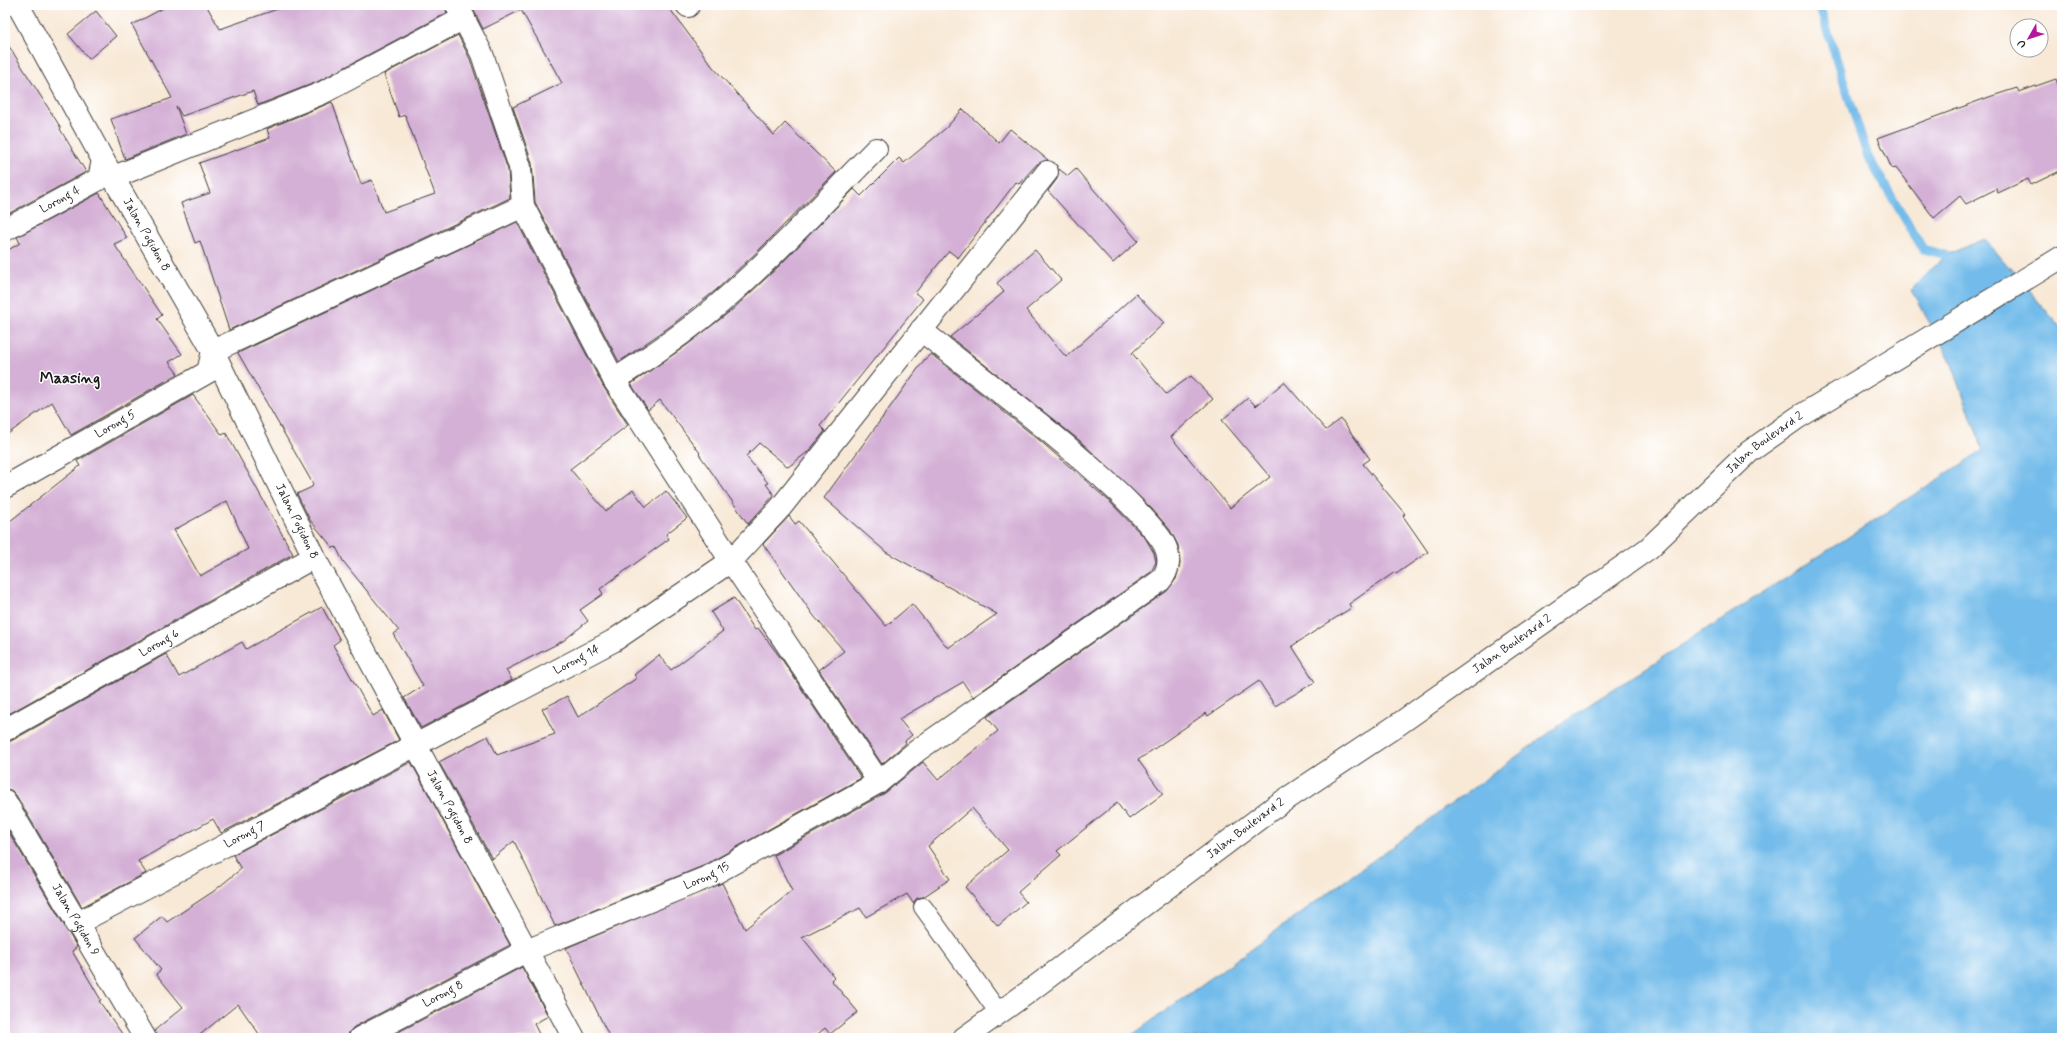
<svg xmlns="http://www.w3.org/2000/svg" width="2067" height="1043" viewBox="0 0 2067 1043" font-family="Mynerve,sans-serif">
	<style>
		.water { fill: #72bbea; stroke: #476c83 }
		.lines { fill: none; stroke-linecap: round; stroke-linejoin: round }
		.stream { stroke: #72bbea; stroke-width: 9 }
		.building { fill: #d4b0d6; fill-rule: evenodd }
		.service-casing { stroke: #3d3b38; stroke-width: 20 }
		.minor-casing { stroke: #3d3b38; stroke-width: 24 }
		.secondary-casing { stroke: #3d3b38; stroke-width: 24 }
		.service { stroke: #fff; stroke-width: 18 }
		.minor { stroke: #fff; stroke-width: 22 }
		.secondary { stroke: #fff; stroke-width: 22 }
		.labels { text-anchor: middle; dominant-baseline: central; stroke-width: 3; stroke-linejoin: round; paint-order: stroke }
		.street-label { font-size: 12px; fill: #1c1c1c; stroke: #fff }
		.district-label { font-size: 16px; font-weight: bold; fill: #1c1c1c; stroke: #fff }
	</style>
	<rect width="100%" height="100%" fill="#fff"/>
	<filter id="ink" filterUnits="userSpaceOnUse"><feTurbulence type="fractalNoise" baseFrequency=".025" numOctaves="2"/><feDisplacementMap in="SourceGraphic" scale="8" xChannelSelector="R" yChannelSelector="G"/><feConvolveMatrix kernelMatrix="1 2 1 2 8 2 1 2 1" color-interpolation-filters="sRGB"/></filter>
	<filter id="wash" filterUnits="userSpaceOnUse"><feTurbulence type="fractalNoise" baseFrequency=".012" numOctaves="4" result="noise"/><feDisplacementMap in="SourceGraphic" scale="16" xChannelSelector="R" yChannelSelector="G"/><feGaussianBlur stdDeviation="0.9" result="paint"/><feColorMatrix in="noise" values="0 0 0 0 0 0 0 0 0 0 0 0 0 0 0 0 0 1.4 0 .05"/><feComposite in="paint" operator="in"/></filter>
	<g filter="url(#wash)">
		<rect width="100%" height="100%" fill="#f8e9d7"/>
		<path class="water" d="M 1985,239 L 2062,329 L 2062,1038 L 1128,1038 L 1578,712 L 1983,450 L 1950,359 L 1911,290 L 1946,255 Z"/>
		<g class="lines">
			<path class="stream" d="M 1819,5 L 1868,157 L 1923,249 L 1946,255"/>
		</g>
		<g id="blocks">
			<g class="building">
				<path d="M 169,5 L 206,5 L 220,29 L 289,5 L 445,5 L 447,13 L 317,82 L 258,105 L 253,91 L 182,116 L 176,106 L 186,134 L 125,159 L 111,119 L 172,98 L 132,25 Z"/>
				<path d="M 471,5 L 667,5 L 712,66 L 774,135 L 785,123 L 836,172 L 760,249 L 716,290 L 672,325 L 619,362 L 535,202 L 532,163 L 513,107 L 562,83 L 521,10 L 483,29 Z"/>
				<path d="M 96,11 L 116,36 L 89,59 L 68,34 Z"/>
				<path d="M 458,35 L 470,59 L 508,170 L 510,198 L 229,330 L 200,241 L 195,243 L 181,203 L 210,193 L 199,163 L 270,138 L 267,129 L 332,102 L 361,184 L 372,180 L 384,212 L 435,194 L 405,115 L 399,117 L 384,74 Z"/>
				<path d="M 5,40 L 61,128 L 60,129 L 86,172 L 6,215 Z"/>
				<path d="M 2056,79 L 2062,95 L 2062,170 L 2031,185 L 2028,179 L 1998,193 L 1996,189 L 1966,204 L 1960,196 L 1934,218 L 1896,168 L 1892,169 L 1878,138 L 1989,97 L 2017,88 L 2019,92 Z"/>
				<path d="M 963,109 L 999,143 L 1010,129 L 1048,160 L 1037,164 L 1019,184 L 1016,182 L 958,258 L 949,251 L 915,293 L 923,299 L 820,426 L 825,431 L 809,451 L 788,467 L 759,443 L 746,456 L 768,483 L 766,484 L 774,495 L 748,524 L 699,454 L 700,453 L 660,400 L 648,410 L 631,384 L 687,345 L 733,309 L 778,267 L 854,189 L 861,196 L 899,158 L 904,163 L 946,128 Z"/>
				<path d="M 1059,169 L 1068,176 L 1076,169 L 1138,241 L 1113,263 L 1048,191 L 1057,179 Z"/>
				<path d="M 99,193 L 127,238 L 114,244 L 162,315 L 157,319 L 182,354 L 169,362 L 178,374 L 71,435 L 52,402 L 5,436 L 5,252 L 20,243 L 17,237 Z"/>
				<path d="M 517,222 L 603,386 L 628,425 L 570,469 L 606,511 L 633,490 L 646,507 L 666,491 L 687,518 L 666,534 L 669,539 L 600,589 L 603,594 L 580,610 L 588,621 L 563,641 L 506,670 L 512,680 L 421,728 L 404,698 L 423,686 L 393,634 L 399,631 L 343,561 L 336,547 L 333,548 L 310,520 L 297,494 L 312,487 L 313,484 L 238,353 Z"/>
				<path d="M 1035,250 L 1061,280 L 1026,310 L 1066,357 L 1136,294 L 1164,323 L 1132,353 L 1166,394 L 1191,376 L 1213,399 L 1171,437 L 1230,508 L 1270,477 L 1222,420 L 1248,398 L 1256,406 L 1284,382 L 1326,430 L 1341,419 L 1370,459 L 1363,464 L 1405,514 L 1403,516 L 1428,552 L 1396,574 L 1395,572 L 1349,604 L 1351,608 L 1292,646 L 1315,682 L 1275,706 L 1259,681 L 1208,716 L 1206,713 L 1138,760 L 1163,794 L 1129,819 L 1117,803 L 1057,851 L 1061,855 L 1018,892 L 1026,902 L 998,926 L 965,887 L 1008,850 L 972,808 L 928,846 L 950,879 L 923,897 L 917,898 L 913,903 L 907,894 L 866,917 L 860,908 L 802,937 L 834,977 L 831,980 L 858,1012 L 830,1034 L 825,1028 L 813,1038 L 610,1038 L 566,948 L 722,883 L 745,929 L 792,891 L 774,855 L 885,793 L 923,762 L 938,780 L 998,731 L 987,717 L 1167,591 L 1176,579 L 1180,564 L 1178,545 L 1170,530 L 1152,509 L 1079,440 L 950,337 L 1004,292 L 997,283 Z"/>
				<path d="M 931,354 L 1038,439 L 1109,501 L 1146,539 L 1154,553 L 1156,562 L 1151,572 L 973,697 L 963,682 L 899,719 L 912,735 L 905,741 L 906,743 L 882,764 L 819,670 L 844,651 L 814,616 L 763,544 L 789,516 L 795,524 L 799,521 L 886,626 L 912,604 L 948,648 L 997,614 L 886,552 L 824,498 L 925,359 Z"/>
				<path d="M 193,395 L 222,435 L 226,433 L 293,554 L 5,716 L 5,525 L 80,466 L 77,461 ZM 227,501 L 248,549 L 200,576 L 174,530 Z"/>
				<path d="M 734,598 L 755,630 L 758,628 L 783,661 L 861,778 L 703,866 L 555,926 L 514,841 L 492,859 L 439,762 L 488,736 L 497,755 L 555,734 L 542,709 L 567,696 L 578,717 L 637,678 L 634,675 L 659,655 L 671,670 L 723,631 L 711,612 Z"/>
				<path d="M 322,607 L 340,640 L 333,645 L 373,716 L 383,710 L 399,740 L 221,833 L 213,819 L 138,861 L 146,873 L 82,907 L 16,795 L 11,790 L 5,789 L 5,742 L 11,741 L 166,654 L 179,677 L 242,642 L 246,649 Z"/>
				<path d="M 411,762 L 510,945 L 354,1027 L 349,1032 L 348,1038 L 262,1038 L 238,1004 L 196,1038 L 157,1038 L 155,1030 L 183,1007 L 156,974 L 161,970 L 135,938 L 162,916 L 167,922 L 214,891 L 241,869 L 233,855 Z"/>
				<path d="M 5,826 L 77,947 L 72,951 L 101,1000 L 99,1001 L 125,1038 L 5,1038 Z"/>
				<path d="M 522,967 L 548,1016 L 534,1024 L 541,1038 L 387,1038 Z"/>
			</g>
		</g>
	</g>
	<g filter="url(#ink)">
		<use href="#blocks" fill-opacity="0" stroke="#3d3b38" stroke-width="1"/>
		<g class="lines">
			<g class="service-casing">
				<path id="service" d="M 923,907 L 999,1013"/>
			</g>
			<g class="minor-casing">
				<g id="minor">
					<path id="s1" d="M 18,5 L 103,160 L 213,351 L 314,557 L 574,1038"/>
					<path d="M 687,5 L 688,6"/>
					<path d="M 457,6 L 482,54 L 520,167 L 523,206"/>
					<path d="M 114,177 L 322,93 L 464,18"/>
					<path id="s2" d="M 5,230 L 99,179 L 103,160"/>
					<path d="M 614,380 C 644,361 673,341 701,319 C 764,268 819,207 876,149"/>
					<path id="s3" d="M 5,487 L 208,372 L 213,351 L 523,206 L 614,380 L 731,561 L 879,782"/>
					<path id="s4" d="M 5,730 L 314,557"/>
					<path id="s5" d="M 5,801 L 145,1038"/>
					<path id="s6" d="M 76,924 L 613,641 L 731,561 L 781,507 L 1047,172"/>
					<path id="s7" d="M 360,1038 L 526,951 L 708,877 L 879,782 L 918,750 L 1160,581 C 1169,571 1171,557 1164,544 C 1156,529 1131,505 1118,492 C 1057,434 987,383 921,330"/>
				</g>
			</g>
			<g class="secondary-casing">
				<g id="secondary">
					<path id="s8" d="M 964,1038 L 1027,993 L 1273,808 L 1396,726 L 1649,548 L 1749,452 L 1797,418 L 2062,257"/>
				</g>
			</g>
			<use href="#service" class="service"/>
			<use href="#minor" class="minor"/>
			<use href="#secondary" class="secondary"/>
		</g>
	</g>
	<g class="labels">
		<g class="street-label">
			<text stroke="none"><textPath href="#s2" startOffset="63">Lorong 4</textPath></text>
			<text stroke="none"><textPath href="#s1" startOffset="263">Jalan Pogidon 8</textPath></text>
			<text stroke="none"><textPath href="#s3" startOffset="127">Lorong 5</textPath></text>
			<text stroke="none"><textPath href="#s8" startOffset="999">Jalan Boulevard 2</textPath></text>
			<text stroke="none"><textPath href="#s1" startOffset="587">Jalan Pogidon 8</textPath></text>
			<text stroke="none"><textPath href="#s4" startOffset="177">Lorong 6</textPath></text>
			<text stroke="none"><textPath href="#s8" startOffset="675">Jalan Boulevard 2</textPath></text>
			<text stroke="none"><textPath href="#s6" startOffset="566">Lorong 14</textPath></text>
			<text stroke="none"><textPath href="#s1" startOffset="911">Jalan Pogidon 8</textPath></text>
			<text stroke="none"><textPath href="#s8" startOffset="351">Jalan Boulevard 2</textPath></text>
			<text stroke="none"><textPath href="#s6" startOffset="191">Lorong 7</textPath></text>
			<text stroke="none"><textPath href="#s7" startOffset="383">Lorong 15</textPath></text>
			<text stroke="none"><textPath href="#s5" startOffset="138">Jalan Pogidon 9</textPath></text>
			<text stroke="none"><textPath href="#s7" startOffset="94">Lorong 8</textPath></text>
		</g>
		<g class="district-label">
			<text x="70" y="378">Maasing</text>
		</g>
	</g>
	<rect width="2067" height="1043" fill="none" stroke="#fff" stroke-width="20"/>
	<g transform="translate(2029 38) rotate(231)"><circle r="19" fill="#ffffff" stroke="#a4a4a4"/>
	<path d="M0-3L7 15L0 10L-7 15Z" fill="#b5179e"/>
	<text y="-6" font-size="11" font-weight="bold" text-anchor="middle" fill="#1c1c1c">U</text>
	</g>
</svg>
